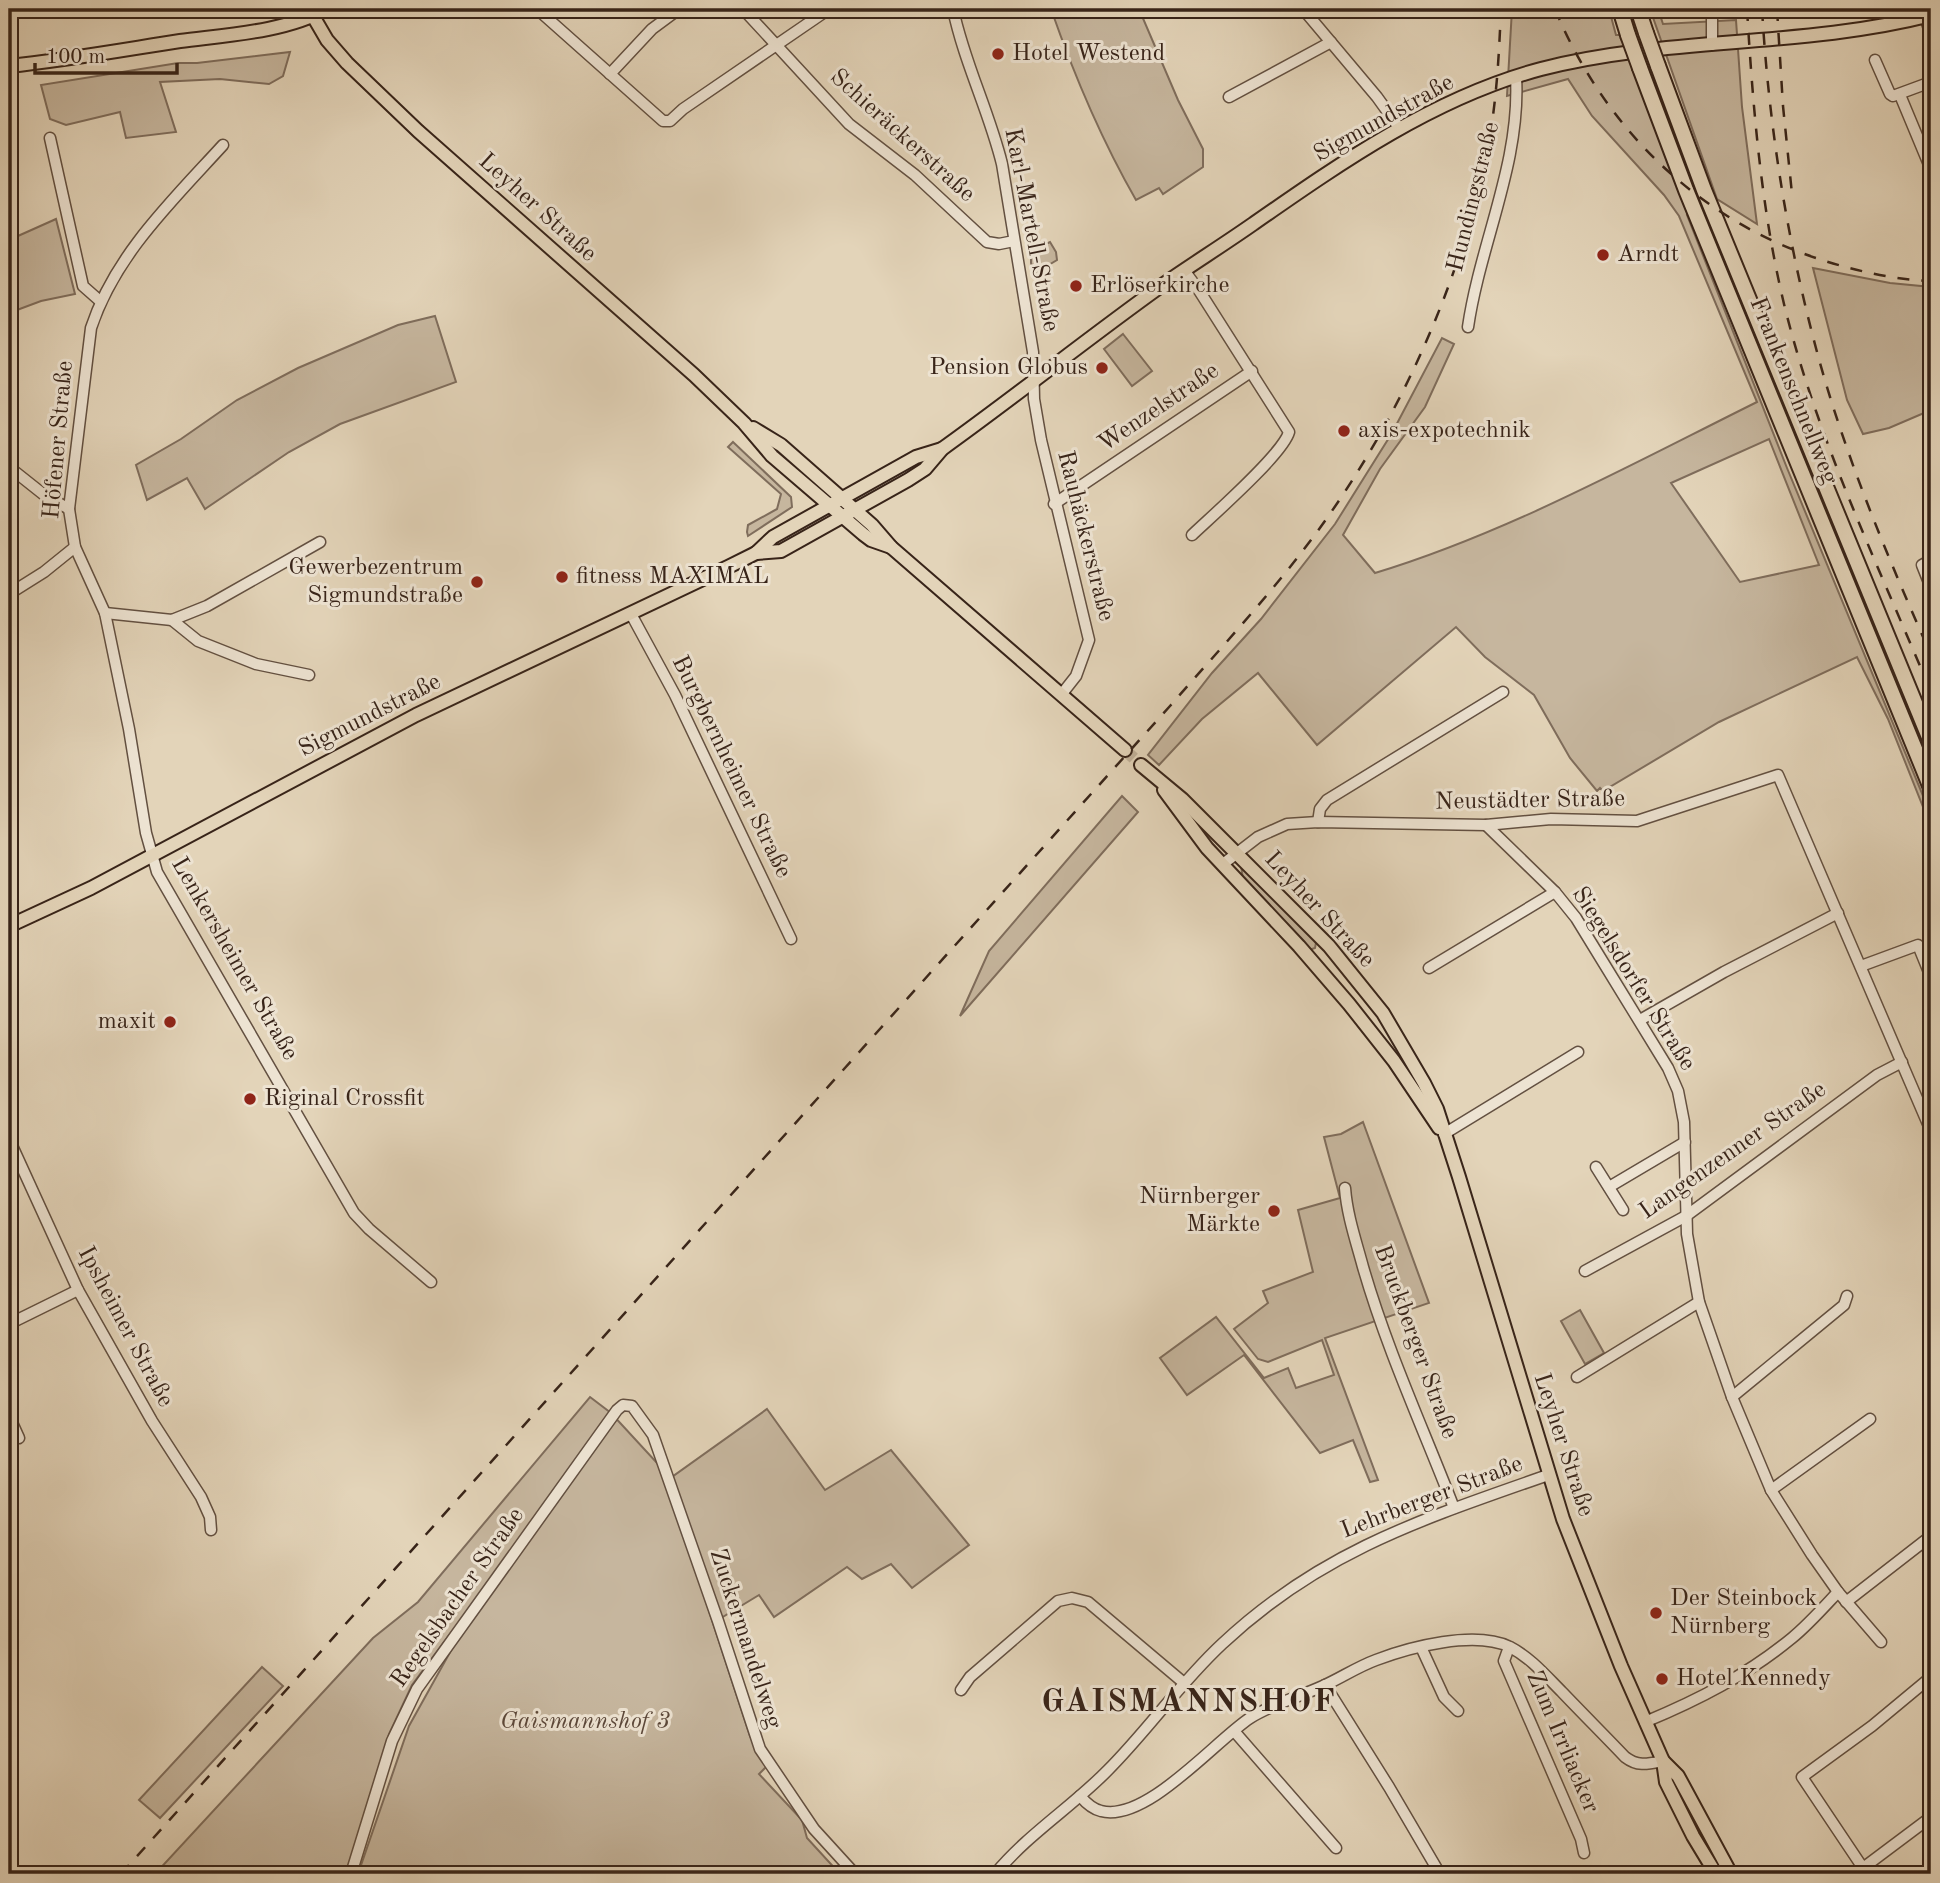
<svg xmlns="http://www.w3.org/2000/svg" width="1940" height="1883" viewBox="0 0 1940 1883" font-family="'Old Standard TT',serif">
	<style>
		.green { fill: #c6b69e; stroke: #7f6d5c; stroke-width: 2; fill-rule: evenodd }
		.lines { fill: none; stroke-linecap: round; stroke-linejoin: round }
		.major-tunnel { stroke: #c1b199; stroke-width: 12; stroke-dasharray: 12 6; stroke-linecap: butt }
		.minor-casing { stroke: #635041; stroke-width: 13 }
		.major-casing { stroke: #382419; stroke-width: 16 }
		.highway-casing { stroke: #382419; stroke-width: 18 }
		.minor { stroke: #ede3d2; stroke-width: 10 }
		.major { stroke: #e3d4b9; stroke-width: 12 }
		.highway { stroke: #e3d4b9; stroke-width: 14 }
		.rail { stroke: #382419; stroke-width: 2.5; stroke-dasharray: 12 12; stroke-linecap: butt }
		.highway-bridge-casing { stroke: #382419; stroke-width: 18; stroke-linecap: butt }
		.highway-bridge { stroke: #e3d4b9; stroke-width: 14 }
		.poi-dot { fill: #8f2418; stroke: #ede3d2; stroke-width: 2.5 }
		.labels { text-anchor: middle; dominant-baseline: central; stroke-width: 6; stroke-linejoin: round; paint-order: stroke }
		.poi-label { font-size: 24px; fill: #382419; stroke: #ede3d2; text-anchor: start }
		.street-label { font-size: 24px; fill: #382419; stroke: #ede3d2 }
		.park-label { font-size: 24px; font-style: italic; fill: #5c483a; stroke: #ede3d2 }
		.district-label { font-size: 32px; font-weight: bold; letter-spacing: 2px; fill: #382419; stroke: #ede3d2 }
	</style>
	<rect width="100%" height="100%" fill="#e3d4b9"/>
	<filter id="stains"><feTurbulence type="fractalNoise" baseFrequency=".00286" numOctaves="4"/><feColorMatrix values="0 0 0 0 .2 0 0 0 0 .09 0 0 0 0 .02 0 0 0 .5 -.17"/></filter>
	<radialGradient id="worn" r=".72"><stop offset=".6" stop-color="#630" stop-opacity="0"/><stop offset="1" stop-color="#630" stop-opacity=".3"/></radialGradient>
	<g class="green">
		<path d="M 1051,9 L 1139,9 L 1178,100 L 1203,149 L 1203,167 L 1163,194 L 1159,188 L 1136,200 C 1101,139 1074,75 1051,9 Z"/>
		<path d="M 1512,9 L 1609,9 L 1616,35 L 1622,35 L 1689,214 L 1687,215 L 1787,468 L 1931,815 L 1931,827 L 1888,719 L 1857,657 L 1719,722 L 1603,791 L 1600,788 L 1597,791 L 1570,758 L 1534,695 L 1485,657 L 1456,627 L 1317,745 L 1258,673 L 1202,719 L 1159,765 L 1148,755 L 1212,673 L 1261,619 L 1335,524 L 1392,433 L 1442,338 L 1454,344 L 1425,407 L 1380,469 L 1343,535 L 1375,573 C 1507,533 1634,463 1757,402 L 1679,216 L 1664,195 L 1592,116 L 1568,79 L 1507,96 ZM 1769,439 L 1819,565 L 1740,582 L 1671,483 Z"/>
		<path d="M 1650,9 L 1658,9 L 1663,24 L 1736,20 L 1742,107 L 1757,224 L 1717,199 Z"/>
		<path d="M 290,52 L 283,76 L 269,84 L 220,79 L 160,82 L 176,132 L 126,138 L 120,112 L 66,125 L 50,119 L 41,85 L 178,63 L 197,63 Z"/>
		<path d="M 56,219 L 75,294 L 41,301 L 9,313 L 9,240 Z"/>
		<path d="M 1050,242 L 1056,252 L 1057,260 L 1035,273 L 1031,263 L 1031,251 Z"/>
		<path d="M 1813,268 L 1890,283 L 1931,287 L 1931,410 L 1889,428 L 1863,434 L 1847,400 Z"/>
		<path d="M 435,316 L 456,382 L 340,424 L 289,452 L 205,509 L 187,478 L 147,500 L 136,465 L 181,439 L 237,400 L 298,368 L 398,325 Z"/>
		<path d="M 1123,334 L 1152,371 L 1132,386 L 1104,349 Z"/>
		<path d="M 733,442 L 791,497 L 792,507 L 748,536 L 747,532 L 748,525 L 777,509 L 781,494 L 728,447 Z"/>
		<path d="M 1122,796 L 1138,812 L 960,1016 L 989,951 Z"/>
		<path d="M 1241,866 L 1311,933 L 1316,943 L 1315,948 L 1309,950 L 1243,879 Z"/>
		<path d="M 1363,1122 L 1429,1303 L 1325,1338 L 1378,1480 L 1370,1482 L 1353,1440 L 1320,1453 L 1244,1355 L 1187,1395 L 1160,1358 L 1216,1317 L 1264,1378 L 1288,1368 L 1296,1388 L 1334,1375 L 1322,1340 L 1268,1362 L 1258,1359 L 1234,1329 L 1268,1303 L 1263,1291 L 1313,1272 L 1298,1210 L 1340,1198 L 1324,1137 L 1341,1134 Z"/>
		<path d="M 1580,1310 L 1604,1353 L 1585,1364 L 1561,1321 Z"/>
		<path d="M 590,1397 L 611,1413 L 658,1464 L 694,1565 L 750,1736 L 766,1767 L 759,1774 L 802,1820 L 807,1838 L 840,1874 L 358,1874 L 409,1726 L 458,1638 L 450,1634 L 412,1685 L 389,1734 L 346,1874 L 155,1874 L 373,1638 L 418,1602 Z"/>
		<path d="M 767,1409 L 825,1490 L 891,1450 L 969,1545 L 912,1588 L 891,1564 L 862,1579 L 847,1567 L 774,1617 L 759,1595 L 721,1618 L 672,1477 Z"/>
		<path d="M 262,1667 L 283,1686 L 160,1818 L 139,1800 Z"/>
	</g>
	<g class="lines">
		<path class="major-tunnel" d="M 1125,750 L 1141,765"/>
		<g class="minor-casing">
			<g id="minor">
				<path d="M 537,9 L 663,121 L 670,121 L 683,109 L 829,9"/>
				<path d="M 743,9 L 849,124 L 915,175 L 987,242 L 999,244 L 1014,241"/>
				<path d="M 953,9 C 964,62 989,111 1002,164 L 1033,352 L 1034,399 L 1041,440 L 1089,640 L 1076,676 L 1061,695"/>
				<path d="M 1303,9 L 1377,97 L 1400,129"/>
				<path d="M 1712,9 L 1712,45"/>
				<path d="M 1925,17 L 1931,35"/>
				<path d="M 1875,60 L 1890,94 L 1893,96 L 1931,82"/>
				<path d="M 610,74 L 652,29 L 679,9"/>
				<path d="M 1900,95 L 1930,167"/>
				<path d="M 1229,97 L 1331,42"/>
				<path d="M 50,138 L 83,286 L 100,301"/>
				<path d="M 223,145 C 172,201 115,255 91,328 L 69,509 L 75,547 L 105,613 L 129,729 L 146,833 L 157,872 L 354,1213 L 369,1229 L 431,1282"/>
				<path d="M 1184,270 L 1200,292 L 1289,432 C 1283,454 1212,516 1192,535"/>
				<path d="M 1468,327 C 1480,244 1521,162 1516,77"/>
				<path d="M 9,467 L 43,494 L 69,509"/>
				<path d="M 1054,504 L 1252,371"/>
				<path d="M 1931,560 L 1922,565 L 1928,580 L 1931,579"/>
				<path d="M 9,594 L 44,572 L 75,547"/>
				<path d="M 105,613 L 172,620 L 207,606 L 320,542"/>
				<path d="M 631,614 L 675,695 L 791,939"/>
				<path d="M 172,620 L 198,641 L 256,664 L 309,675"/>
				<path d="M 1318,822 L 1320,809 L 1327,800 L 1503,692"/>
				<path d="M 1486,825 L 1555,892 L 1576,918 L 1668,1068 L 1678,1091 L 1684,1122 L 1687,1234 L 1699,1302 L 1732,1397 L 1771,1490 L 1812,1555 L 1838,1592 L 1881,1642"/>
				<path d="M 1223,864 L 1258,837 L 1287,824 L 1318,822 L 1486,825 L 1551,819 L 1637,821 L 1778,775 L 1931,1131"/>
				<path d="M 1861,966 L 1918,945 L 1931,977"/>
				<path d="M 1429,968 L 1555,892"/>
				<path d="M 1640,1020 L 1724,972 L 1838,913"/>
				<path d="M 1444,1134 L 1578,1052"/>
				<path d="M 9,1139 L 78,1290 L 152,1421 L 201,1497 L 210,1517 L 211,1530"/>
				<path d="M 1596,1167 L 1623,1210"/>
				<path d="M 1609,1187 L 1685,1142"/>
				<path d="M 1345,1188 C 1347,1215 1356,1241 1363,1267 C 1387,1350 1423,1428 1454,1508"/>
				<path d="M 1585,1271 L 1686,1216 L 1877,1075 L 1902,1062"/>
				<path d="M 9,1324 L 78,1290"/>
				<path d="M 1577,1377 L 1699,1302"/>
				<path d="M 1732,1397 L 1844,1305 L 1847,1296"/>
				<path d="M 9,1416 L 19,1438"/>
				<path d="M 1771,1490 L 1870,1419"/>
				<path d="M 1846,1602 L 1931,1536"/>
				<path d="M 1421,1647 L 1444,1697 L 1458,1711"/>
				<path d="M 1509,1647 L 1504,1661 L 1581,1839 L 1584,1853"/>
				<path d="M 1325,1685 L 1389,1787 L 1440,1874"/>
				<path d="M 961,1690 L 970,1677 L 1058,1601 L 1072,1598 L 1088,1602 L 1184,1683"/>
				<path d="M 1645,1722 C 1698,1700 1747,1675 1792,1638 C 1808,1625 1823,1608 1838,1592"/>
				<path d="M 1234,1731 L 1336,1848"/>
				<path d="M 1080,1796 C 1086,1803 1092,1809 1101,1811 C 1146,1823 1215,1741 1250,1718 C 1272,1704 1299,1697 1323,1686 C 1341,1678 1357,1667 1376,1660 C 1410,1647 1475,1630 1510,1647 C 1531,1658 1546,1676 1562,1692 C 1583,1714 1604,1735 1625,1757 C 1638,1767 1648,1764 1663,1761"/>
				<path d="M 1863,1868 L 1931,1817"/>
				<path d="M 351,1874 L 392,1741 L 417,1689 L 617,1410 L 623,1405 L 632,1406 L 653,1435 L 718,1621 L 760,1749 L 814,1829 L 855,1874"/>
				<path d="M 995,1874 C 1028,1834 1072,1807 1108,1770 C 1148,1730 1180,1683 1222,1644 C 1321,1551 1423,1519 1548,1475"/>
				<path d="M 1867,1874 L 1802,1777 L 1872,1726 L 1931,1677"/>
			</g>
		</g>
		<g class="major-casing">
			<g id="major">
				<path d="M 313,16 L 327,40 L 347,63 L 418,131 L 694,375 L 744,423 L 772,456 L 863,534 L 871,540 L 891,547"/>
				<path d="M 9,66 C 66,60 122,50 180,41 C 225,35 286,32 326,9"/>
				<path d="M 753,428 L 781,445 L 872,525 L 891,547 L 1125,750"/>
				<path d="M 756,553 L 781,551 L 908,480 L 925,469 L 942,449 C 1016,396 1087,339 1161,286 C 1191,265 1223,245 1253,224 C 1342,162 1435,97 1541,69 C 1669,36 1802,48 1931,15"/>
				<path d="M 1141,765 L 1182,799 L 1329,946 L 1383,1013 L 1424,1083 L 1437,1109 L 1459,1177 L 1563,1519 L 1621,1666 L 1663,1761 L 1666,1782 L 1693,1836 L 1716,1874"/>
				<path d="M 1164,790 L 1207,848 L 1299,946 L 1349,1004 L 1394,1061 L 1439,1128"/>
				<path d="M 9,926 L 91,888 L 416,715 L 728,567 L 756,553 L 773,537 L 916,457 L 942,449"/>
				<path d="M 1663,1761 L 1678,1776 L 1731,1874"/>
			</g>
		</g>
		<g class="highway-casing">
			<g id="highway">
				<path d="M 1620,9 L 1628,35"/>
				<path d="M 1638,9 L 1646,33"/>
				<path d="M 1658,66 L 1704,190 L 1931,742"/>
				<path d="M 1640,68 L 1686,190 L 1931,788"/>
			</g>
		</g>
		<use href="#minor" class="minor"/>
		<use href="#major" class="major"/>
		<use href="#highway" class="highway"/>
		<g class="rail">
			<path d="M 1555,9 C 1607,135 1709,230 1842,266 C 1871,274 1901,280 1931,281"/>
			<path d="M 1747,9 C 1753,108 1761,208 1784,304 C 1817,439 1878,565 1931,692"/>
			<path d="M 1762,9 C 1769,129 1788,247 1820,363 C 1848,463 1889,560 1931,655"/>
			<path d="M 1777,9 L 1783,106 L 1792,194"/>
			<path d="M 121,1874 L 1170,706 C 1219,650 1270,595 1314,536 C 1399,421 1462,282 1489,141 C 1497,97 1499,53 1501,9"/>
		</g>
		<g class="highway-bridge-casing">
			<g id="highway-bridge">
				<path d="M 1646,33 L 1658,66"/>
				<path d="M 1628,35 L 1640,68"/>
			</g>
		</g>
		<use href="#highway-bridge" class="highway-bridge"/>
	</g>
	<g class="poi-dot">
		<circle cx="998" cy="54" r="7"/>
		<circle cx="1603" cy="255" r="7"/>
		<circle cx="1076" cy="286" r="7"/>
		<circle cx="1102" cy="368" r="7"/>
		<circle cx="1344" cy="431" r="7"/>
		<circle cx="562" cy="577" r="7"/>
		<circle cx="477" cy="582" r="7"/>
		<circle cx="170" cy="1022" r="7"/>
		<circle cx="250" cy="1099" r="7"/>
		<circle cx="1274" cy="1211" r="7"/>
		<circle cx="1656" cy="1613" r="7"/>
		<circle cx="1662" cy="1679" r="7"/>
	</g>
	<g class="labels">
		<g class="poi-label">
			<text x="1012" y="54">Hotel Westend</text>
			<text x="1617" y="255">Arndt</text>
			<text x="1090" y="286">Erlöserkirche</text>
			<text x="1088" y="368" text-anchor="end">Pension Globus</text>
			<text x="1358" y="431">axis-expotechnik</text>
			<text x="463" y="568" text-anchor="end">Gewerbezentrum<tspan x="463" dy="28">Sigmundstraße</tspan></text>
			<text x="576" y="577">fitness MAXIMAL</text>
			<text x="156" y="1022" text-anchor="end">maxit</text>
			<text x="264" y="1099">Riginal Crossfit</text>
			<text x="1260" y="1197" text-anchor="end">Nürnberger<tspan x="1260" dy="28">Märkte</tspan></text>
			<text x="1670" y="1599">Der Steinbock<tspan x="1670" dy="28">Nürnberg</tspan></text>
			<text x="1676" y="1679">Hotel Kennedy</text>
		</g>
		<g class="street-label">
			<text transform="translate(1384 119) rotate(-29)">Sigmundstraße</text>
			<text transform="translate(902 136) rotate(42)">Schieräckerstraße</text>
			<text transform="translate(1474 197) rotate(-76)">Hundingstraße</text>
			<text transform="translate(537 208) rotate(42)">Leyher Straße</text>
			<text transform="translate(1031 230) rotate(79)">Karl-Martell-Straße</text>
			<text transform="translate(1793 391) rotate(68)">Frankenschnellweg</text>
			<text transform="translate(1159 408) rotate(-34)">Wenzelstraße</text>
			<text transform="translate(59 440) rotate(-85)">Höfener Straße</text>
			<text transform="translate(1085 536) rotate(76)">Rauhäckerstraße</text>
			<text transform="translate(370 716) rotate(-27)">Sigmundstraße</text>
			<text transform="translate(731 767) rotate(64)">Burgbernheimer Straße</text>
			<text transform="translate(1530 801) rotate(-1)">Neustädter Straße</text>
			<text transform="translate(1319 910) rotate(47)">Leyher Straße</text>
			<text transform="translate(234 959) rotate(60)">Lenkersheimer Straße</text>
			<text transform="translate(1633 979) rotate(58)">Siegelsdorfer Straße</text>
			<text transform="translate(1733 1151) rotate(-35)">Langenzenner Straße</text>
			<text transform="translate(125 1327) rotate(62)">Ipsheimer Straße</text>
			<text transform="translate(1415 1342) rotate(70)">Bruckberger Straße</text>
			<text transform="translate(1563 1445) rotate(72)">Leyher Straße</text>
			<text transform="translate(1432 1498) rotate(-21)">Lehrberger Straße</text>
			<text transform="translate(458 1598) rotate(-55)">Regelsbacher Straße</text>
			<text transform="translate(745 1639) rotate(72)">Zuckermandelweg</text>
			<text transform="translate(1562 1742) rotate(67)">Zum Irrliacker</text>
		</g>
		<g class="park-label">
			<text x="585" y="1722">Gaismannshof 3</text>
		</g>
		<g class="district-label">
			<text x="1189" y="1703">GAISMANNSHOF</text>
		</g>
	</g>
	<rect width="1940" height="1883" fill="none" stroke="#e3d4b9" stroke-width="35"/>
	<rect x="10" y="10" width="1919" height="1862" fill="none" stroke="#382419" stroke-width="3.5"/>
	<rect x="18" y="18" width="1905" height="1848" fill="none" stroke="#382419" stroke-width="2"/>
	<path d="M35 63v10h142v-10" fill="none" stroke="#382419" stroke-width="3.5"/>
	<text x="46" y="63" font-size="21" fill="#382419" stroke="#ede3d2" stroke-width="5" paint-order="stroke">100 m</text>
	<rect width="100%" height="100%" filter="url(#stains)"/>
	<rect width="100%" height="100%" fill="url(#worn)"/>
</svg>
